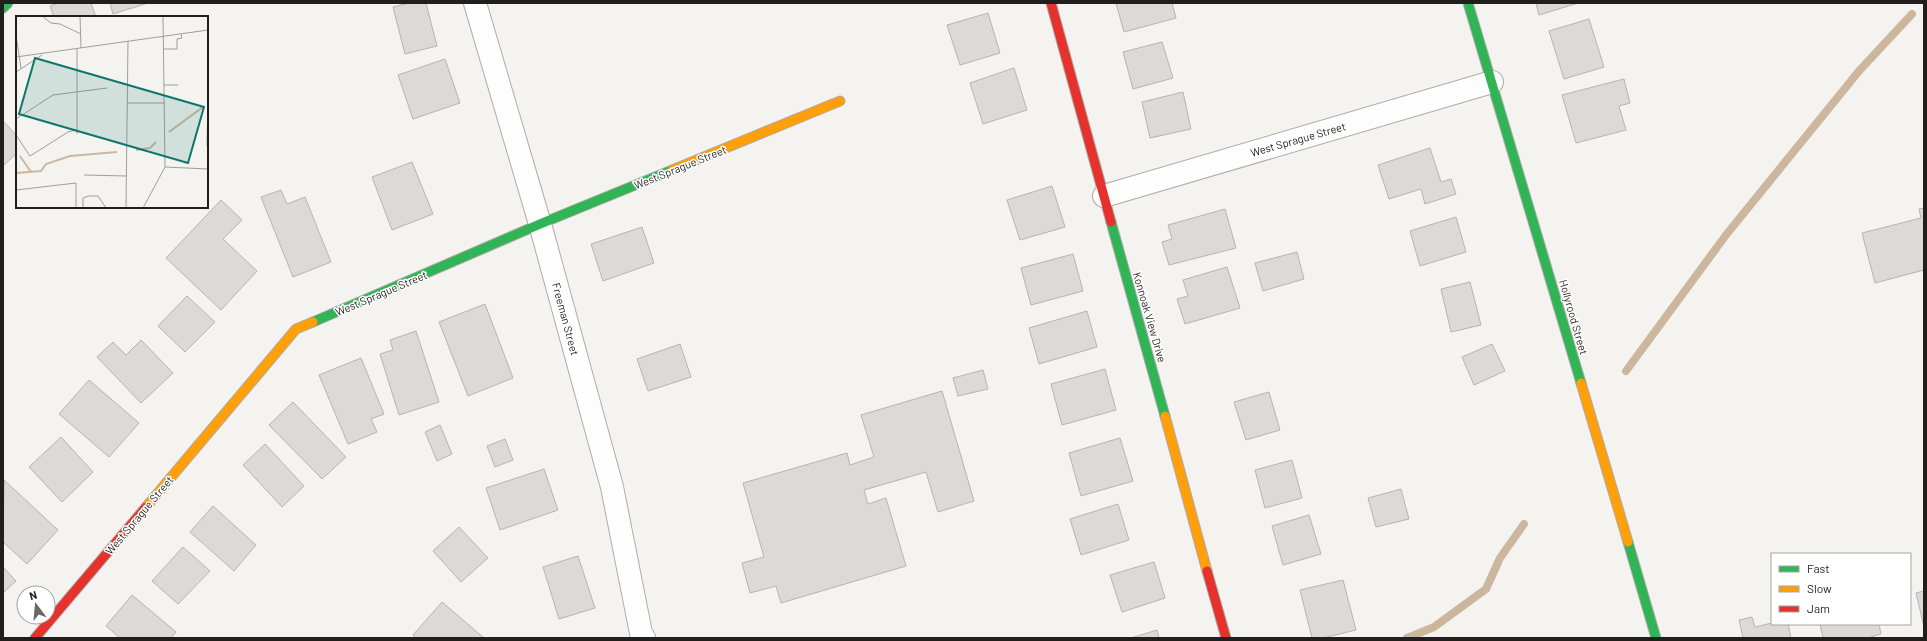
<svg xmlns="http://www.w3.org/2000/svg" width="1927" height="641" viewBox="0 0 1927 641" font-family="Barlow,sans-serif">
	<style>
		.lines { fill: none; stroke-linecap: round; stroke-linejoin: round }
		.stream { stroke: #ccb79e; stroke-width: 8 }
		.building { fill: #dcdad8; stroke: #b6b4b2 }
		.street-casing { stroke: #aeacaa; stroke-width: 24 }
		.fast-casing { stroke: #aeacaa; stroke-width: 11 }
		.slow-casing { stroke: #aeacaa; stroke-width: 11 }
		.jam-casing { stroke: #aeacaa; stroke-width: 11 }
		.street { stroke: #fefdfd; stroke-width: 22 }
		.fast { stroke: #30b455; stroke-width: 9 }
		.slow { stroke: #ff9f0a; stroke-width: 9 }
		.jam { stroke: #e5322d; stroke-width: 9 }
		.labels { text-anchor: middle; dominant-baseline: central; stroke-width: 3; stroke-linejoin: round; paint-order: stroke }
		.street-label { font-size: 11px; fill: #201f1d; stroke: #fff }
		.inset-river { fill: none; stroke: #ccb79e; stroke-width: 2 }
		.inset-road { fill: none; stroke: #a09e9c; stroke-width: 1 }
		.view { fill: #0f766e; fill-opacity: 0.15; stroke: #0f766e; stroke-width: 2 }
		.inset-edge { fill: none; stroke: #201f1d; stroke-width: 2 }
	</style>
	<rect width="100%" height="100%" fill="#f5f3f0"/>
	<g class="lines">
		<g class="stream">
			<path d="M 1626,371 L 1726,235 L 1859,71 L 1912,14"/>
			<path d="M 1407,638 L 1434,627 L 1486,589 L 1500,558 L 1524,524"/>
		</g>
	</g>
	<g class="building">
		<path d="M 58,3 L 91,3 L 96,17 L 54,17 L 50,6 Z"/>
		<path d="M 110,3 L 148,3 L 113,14 Z"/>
		<path d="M 409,3 L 426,3 L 437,46 L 405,54 L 393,7 Z"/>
		<path d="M 1116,3 L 1172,3 L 1176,18 L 1124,32 Z"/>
		<path d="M 1536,3 L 1578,3 L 1539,15 Z"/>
		<path d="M 988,13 L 1000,53 L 960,65 L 947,25 Z"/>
		<path d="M 1589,19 L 1604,67 L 1564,79 L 1549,31 Z"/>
		<path d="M 1162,42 L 1173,78 L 1133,89 L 1123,52 Z"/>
		<path d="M 445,59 L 460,103 L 413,119 L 398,75 Z"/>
		<path d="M 1014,68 L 1027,110 L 983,124 L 970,83 Z"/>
		<path d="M 1624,79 L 1630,103 L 1619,106 L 1626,130 L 1576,143 L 1562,95 Z"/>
		<path d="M 1183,92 L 1191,129 L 1150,138 L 1142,102 Z"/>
		<path d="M 3,121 L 17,136 L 17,153 L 3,166 Z"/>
		<path d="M 1430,148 L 1441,182 L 1451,179 L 1456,194 L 1425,204 L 1421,189 L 1389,199 L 1378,165 Z"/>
		<path d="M 412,162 L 433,214 L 392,230 L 372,177 Z"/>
		<path d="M 1052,186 L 1065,227 L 1020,240 L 1007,200 Z"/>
		<path d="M 281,190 L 287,204 L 305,197 L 331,262 L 293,277 L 261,197 Z"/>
		<path d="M 221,200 L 242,220 L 223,239 L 257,271 L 221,310 L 166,258 Z"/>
		<path d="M 1924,208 L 1924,270 L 1875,283 L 1862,233 L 1921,218 L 1919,209 Z"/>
		<path d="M 1225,209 L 1236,248 L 1169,265 L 1162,242 L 1172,239 L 1168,225 Z"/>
		<path d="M 1456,217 L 1466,252 L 1420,266 L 1410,231 Z"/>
		<path d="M 642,227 L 654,263 L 603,281 L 591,244 Z"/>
		<path d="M 1297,252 L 1304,279 L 1263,291 L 1255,263 Z"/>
		<path d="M 1073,254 L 1083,291 L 1031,305 L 1021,268 Z"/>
		<path d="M 1227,267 L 1240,308 L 1185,324 L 1177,299 L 1188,296 L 1183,280 Z"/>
		<path d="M 1470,282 L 1481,325 L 1451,332 L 1441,289 Z"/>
		<path d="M 187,296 L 215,322 L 185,352 L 158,326 Z"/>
		<path d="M 485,304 L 513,378 L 468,396 L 439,322 Z"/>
		<path d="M 1087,311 L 1097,347 L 1039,364 L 1029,328 Z"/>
		<path d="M 416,331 L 439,402 L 399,415 L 380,354 L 393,350 L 390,340 Z"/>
		<path d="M 141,340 L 173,373 L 141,403 L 97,357 L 113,342 L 126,355 Z"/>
		<path d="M 680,344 L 691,377 L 648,391 L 637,359 Z"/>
		<path d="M 1492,344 L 1505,371 L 1474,385 L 1462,357 Z"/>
		<path d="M 361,358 L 384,414 L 371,419 L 377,432 L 348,444 L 319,375 Z"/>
		<path d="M 1105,369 L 1116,410 L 1062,425 L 1051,384 Z"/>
		<path d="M 983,370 L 988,389 L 958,396 L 953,378 Z"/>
		<path d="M 89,380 L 139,423 L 109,457 L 59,414 Z"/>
		<path d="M 942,391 L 974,501 L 938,512 L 926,472 L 864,490 L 868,504 L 886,498 L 906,566 L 781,603 L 776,586 L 750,593 L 742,563 L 764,557 L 743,483 L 847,453 L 850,465 L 874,457 L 861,415 Z"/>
		<path d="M 1269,392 L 1280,430 L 1246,440 L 1234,402 Z"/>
		<path d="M 293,402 L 346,457 L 322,479 L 269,425 Z"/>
		<path d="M 440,425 L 452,454 L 437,461 L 425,432 Z"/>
		<path d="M 61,437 L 93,472 L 62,502 L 29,467 Z"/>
		<path d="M 1120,438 L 1133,481 L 1081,496 L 1069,453 Z"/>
		<path d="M 505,439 L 513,460 L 495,467 L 487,446 Z"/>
		<path d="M 265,444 L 304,486 L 282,507 L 243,465 Z"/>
		<path d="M 1292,460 L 1302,498 L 1265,508 L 1255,470 Z"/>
		<path d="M 544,469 L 558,510 L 500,530 L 486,488 Z"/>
		<path d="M 4,480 L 58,530 L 27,564 L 3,542 Z"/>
		<path d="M 1401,489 L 1409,519 L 1376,527 L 1368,498 Z"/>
		<path d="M 1118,504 L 1129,540 L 1081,555 L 1070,519 Z"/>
		<path d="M 213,506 L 256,545 L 234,571 L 190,532 Z"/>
		<path d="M 1309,515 L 1321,554 L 1283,565 L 1272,526 Z"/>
		<path d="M 459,527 L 488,558 L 461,582 L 433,551 Z"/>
		<path d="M 183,547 L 210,571 L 178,604 L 152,581 Z"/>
		<path d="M 578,556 L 595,608 L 559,619 L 543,567 Z"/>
		<path d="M 1154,562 L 1165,598 L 1122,612 L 1110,575 Z"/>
		<path d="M 3,567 L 16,581 L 3,593 Z"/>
		<path d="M 1343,580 L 1356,630 L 1323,638 L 1312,638 L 1300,590 Z"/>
		<path d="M 1924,591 L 1924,627 L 1916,593 Z"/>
		<path d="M 132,595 L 176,632 L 171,638 L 120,638 L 106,626 Z"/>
		<path d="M 442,602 L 484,638 L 416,638 L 413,635 Z"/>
		<path d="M 1752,617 L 1755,627 L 1772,623 L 1788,624 L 1791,638 L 1743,638 L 1739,620 Z"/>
		<path d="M 1820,624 L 1879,624 L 1881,634 L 1867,638 L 1823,638 Z"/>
		<path d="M 1157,630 L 1159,638 L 1131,638 Z"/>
	</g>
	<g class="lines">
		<g class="street-casing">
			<g id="street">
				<path d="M 475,3 L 540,224 L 612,487 L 641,633 L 644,638"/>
				<path d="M 1104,196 L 1492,82"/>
			</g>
		</g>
		<g class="fast-casing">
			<g id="fast">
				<path d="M 1468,3 L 1581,383"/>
				<path d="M 3,8 L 8,3"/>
				<path d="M 1111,222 L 1165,416"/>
				<path d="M 313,322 L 540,224 L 672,170"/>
				<path d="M 1628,542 L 1656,638"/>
			</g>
		</g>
		<g class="slow-casing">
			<g id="slow">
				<path d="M 672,170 L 840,101"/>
				<path d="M 1581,383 L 1628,542"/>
				<path d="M 1165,416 L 1207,571"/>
				<path d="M 146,507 L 296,329 L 313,322"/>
			</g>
		</g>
		<g class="jam-casing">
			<g id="jam">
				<path d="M 1051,3 L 1111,222"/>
				<path d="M 1207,571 L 1226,638"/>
				<path d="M 35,638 L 146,507"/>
			</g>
		</g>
		<use href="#street" class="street"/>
		<use href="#fast" class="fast"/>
		<use href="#slow" class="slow"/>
		<use href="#jam" class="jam"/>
	</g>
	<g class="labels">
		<g class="street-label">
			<text transform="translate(1298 139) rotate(-16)">West Sprague Street</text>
			<text transform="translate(680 167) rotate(-22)">West Sprague Street</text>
			<text transform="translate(381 293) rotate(-23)">West Sprague Street</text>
			<text transform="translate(1150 317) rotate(74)">Konnoak View Drive</text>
			<text transform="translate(1574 317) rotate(74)">Hollyrood Street</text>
			<text transform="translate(566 319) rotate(75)">Freeman Street</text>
			<text transform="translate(139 515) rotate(-50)">West Sprague Street</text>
		</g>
	</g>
	<g transform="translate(16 16)">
		<rect width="192" height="192" fill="#f5f3f0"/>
		<path class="inset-river" d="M 153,116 L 187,91M 120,134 L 134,132 L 140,126M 4,140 L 15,156M 0,157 L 25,155 L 30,148 L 54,140 L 101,136"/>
		<path class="inset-road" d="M 26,0 L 35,7 L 44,8 L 65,18M 64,0 L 65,32M 0,19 L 5,52M 61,32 L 61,118M 147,33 L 161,33 L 161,23 L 166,22 L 165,18M 0,41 L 192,14M 0,56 L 26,39M 148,69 L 162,69M 111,87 L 148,87M 0,103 L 37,79 L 91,72M 0,119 L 14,140 L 52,116 L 60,114M 191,130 L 192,82M 149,151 L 192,153M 68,159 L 110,160M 0,174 L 60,167 L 60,192M 67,192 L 67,182 L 73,180 L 82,180 L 90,192M 110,192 L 112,25M 127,192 L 149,151 L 147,0"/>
		<path class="view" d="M 19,42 L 188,91 L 172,147 L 3,98 Z"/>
		<rect width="192" height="192" class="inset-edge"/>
	</g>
	<rect width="1927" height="641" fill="none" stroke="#201f1d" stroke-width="8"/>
	<rect x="1771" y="553" width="140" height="72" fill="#ffffff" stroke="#a6a5a5"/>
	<rect x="1779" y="566" width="20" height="6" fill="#30b455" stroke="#a6a5a5"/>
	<text x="1807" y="573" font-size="12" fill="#201f1d">Fast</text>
	<rect x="1779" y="586" width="20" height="6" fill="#ff9f0a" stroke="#a6a5a5"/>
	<text x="1807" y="593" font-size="12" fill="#201f1d">Slow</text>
	<rect x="1779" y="606" width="20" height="6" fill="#e5322d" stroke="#a6a5a5"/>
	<text x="1807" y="613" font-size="12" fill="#201f1d">Jam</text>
	<g transform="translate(36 605) rotate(344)"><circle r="19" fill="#ffffff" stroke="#a6a5a5"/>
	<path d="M0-3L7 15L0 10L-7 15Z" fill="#6b6967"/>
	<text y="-6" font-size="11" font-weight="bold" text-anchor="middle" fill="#201f1d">N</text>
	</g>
</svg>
